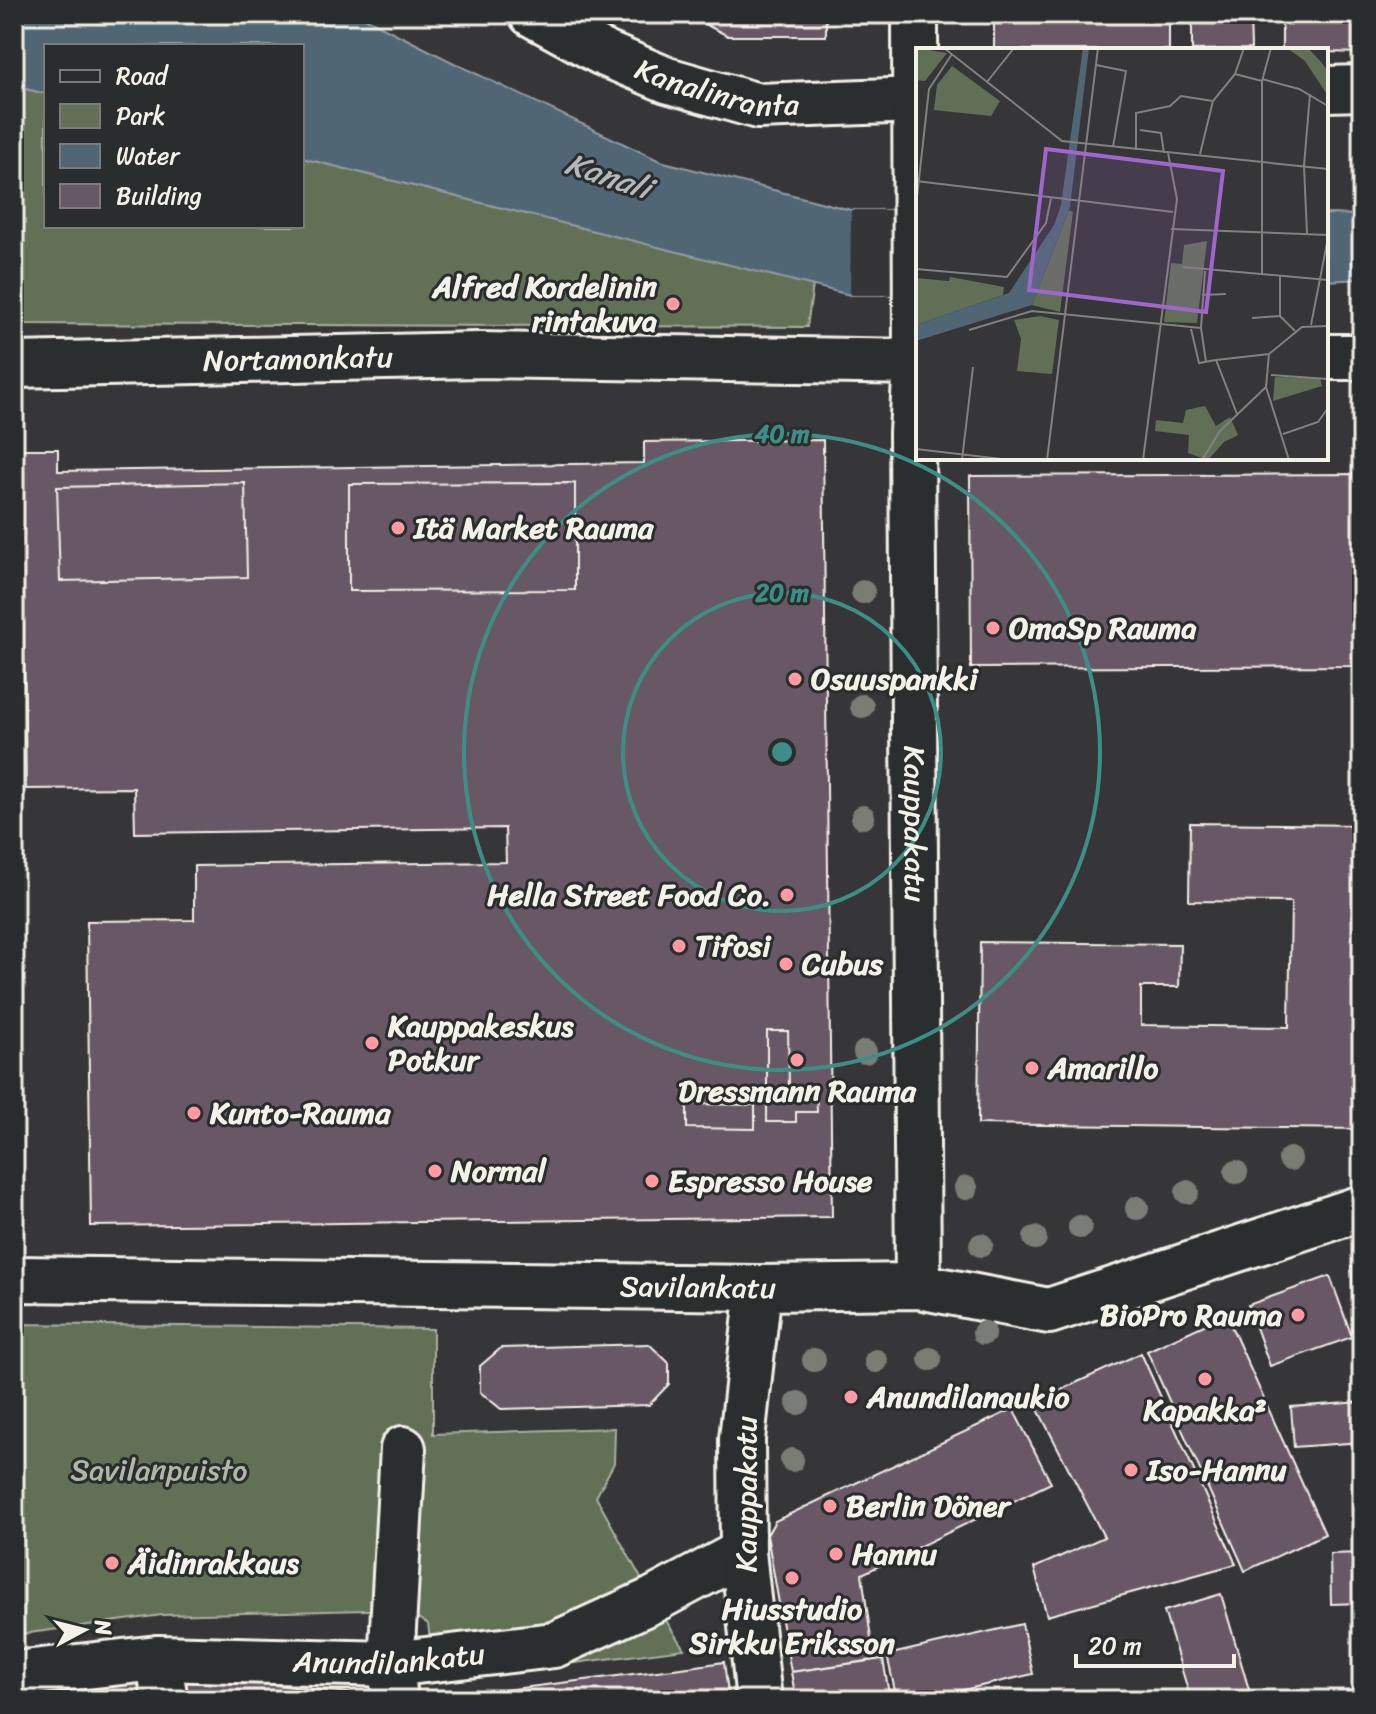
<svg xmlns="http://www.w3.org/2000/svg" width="1376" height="1714" viewBox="0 0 1376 1714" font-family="Sriracha,sans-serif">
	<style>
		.green { fill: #626f57; stroke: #abb0a0; stroke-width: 2 }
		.water { fill: #516675; stroke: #929ea3; stroke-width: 2 }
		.pier { fill: #363639 }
		.building { fill: #675865; stroke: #f4f1e8; stroke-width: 2 }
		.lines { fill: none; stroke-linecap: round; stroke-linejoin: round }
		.minor-casing { stroke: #f4f1e8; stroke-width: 50 }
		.minor { stroke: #2a2d2e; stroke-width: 44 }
		.tree { fill: #7a7c76 }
		.ring { fill: none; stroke: #3d8f86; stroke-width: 4 }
		.poi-dot { fill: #ff9aa2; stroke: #2a2d2e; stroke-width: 3 }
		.labels { text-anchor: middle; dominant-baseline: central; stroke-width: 6; stroke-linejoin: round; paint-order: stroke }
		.street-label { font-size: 30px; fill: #f4f1e8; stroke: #2a2d2e }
		.poi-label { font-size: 30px; font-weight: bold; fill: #f4f1e8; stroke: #2a2d2e; text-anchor: start }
		.park-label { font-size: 30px; fill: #b2b6a7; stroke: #2a2d2e }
		.water-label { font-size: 32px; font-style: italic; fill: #b3b9ba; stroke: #2a2d2e }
		.inset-road { fill: none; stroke: #82817f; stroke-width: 2 }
		.view { fill: #9f67cb; fill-opacity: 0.15; stroke: #9f67cb; stroke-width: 4 }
		.inset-edge { fill: none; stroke: #f4f1e8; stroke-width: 4 }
		.centre { fill: #3d8f86; stroke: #2a2d2e; stroke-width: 4 }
		.ring-label { font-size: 24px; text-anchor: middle; font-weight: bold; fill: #3d8f86; stroke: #2a2d2e; stroke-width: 6; stroke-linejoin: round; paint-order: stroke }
	</style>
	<rect width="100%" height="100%" fill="#363639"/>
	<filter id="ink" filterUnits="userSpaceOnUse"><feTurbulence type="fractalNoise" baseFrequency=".0125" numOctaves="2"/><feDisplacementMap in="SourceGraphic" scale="16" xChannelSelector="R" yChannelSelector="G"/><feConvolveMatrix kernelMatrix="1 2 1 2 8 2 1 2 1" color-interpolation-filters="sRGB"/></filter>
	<g filter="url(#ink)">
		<g class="green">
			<path d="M 14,86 L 46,94 L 46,226 L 302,226 L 302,158 L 813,285 L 807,327 L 14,324 Z"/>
			<path d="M 14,1324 L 433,1329 L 433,1434 L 615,1428 L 614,1463 L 596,1497 L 653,1600 L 684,1649 L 435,1681 L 428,1624 L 418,1618 L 409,1609 L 162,1615 L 14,1635 Z"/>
		</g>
		<g class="water">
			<path d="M 14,14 L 357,14 L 458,65 L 660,161 L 851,210 L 918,210 L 918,295 L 850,295 L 302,158 L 302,46 L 46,46 L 46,94 L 14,86 Z"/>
			<path d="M 1326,214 L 1362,215 L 1362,279 L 1326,281 Z"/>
		</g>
		<g class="pier">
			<path d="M 851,210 L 918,210 L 918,295 L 850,295 Z"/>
			<path d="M 1359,215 L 1362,215 L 1362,279 L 1358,280 Z"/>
		</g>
		<g class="building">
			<path d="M 685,14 L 826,14 L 826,36 L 728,36 Z"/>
			<path d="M 994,14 L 1250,14 L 1251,49 L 1192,50 L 1192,18 L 1169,18 L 1169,50 L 994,50 Z"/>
			<path d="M 1282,14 L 1362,14 L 1362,53 L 1326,52 L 1326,50 L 1282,50 Z"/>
			<path d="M 823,440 L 832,1217 L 91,1226 L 87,921 L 194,920 L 194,866 L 506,862 L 505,828 L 135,833 L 134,788 L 26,789 L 23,597 L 14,597 L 14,449 L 58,449 L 58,471 L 644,463 L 644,442 Z"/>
			<path d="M 1362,474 L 1362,666 L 971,668 L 970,476 Z"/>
			<path d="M 245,483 L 247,577 L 60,581 L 57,487 Z"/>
			<path d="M 575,483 L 575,590 L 349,591 L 349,484 Z"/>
			<path d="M 1190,823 L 1362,825 L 1362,1129 L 978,1124 L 980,942 L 1180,944 L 1179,987 L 1141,987 L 1141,1025 L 1289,1027 L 1291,902 L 1189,901 Z"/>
			<path d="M 767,1031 L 788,1031 L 789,1087 L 816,1087 L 817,1112 L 796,1112 L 796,1122 L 767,1122 Z"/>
			<path d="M 687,1104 L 755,1105 L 755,1129 L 687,1128 Z"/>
			<path d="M 1362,1266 L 1362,1312 L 1355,1313 L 1351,1267 Z"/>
			<path d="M 1330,1276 L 1352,1337 L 1270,1366 L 1248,1305 Z"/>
			<path d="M 1226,1315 L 1325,1534 L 1245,1571 L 1147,1351 Z"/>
			<path d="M 649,1344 L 669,1363 L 669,1384 L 649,1405 L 501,1409 L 480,1392 L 480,1366 L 501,1348 Z"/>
			<path d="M 1141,1353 L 1236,1564 L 1047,1616 L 1034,1568 L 1104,1537 L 1034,1402 Z"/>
			<path d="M 1362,1402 L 1362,1442 L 1294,1447 L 1291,1407 Z"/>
			<path d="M 1013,1409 L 1051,1483 L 862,1574 L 874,1660 L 791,1672 L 767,1535 L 775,1521 Z"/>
			<path d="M 1362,1553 L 1362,1603 L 1331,1604 L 1330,1554 Z"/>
			<path d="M 1221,1594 L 1252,1700 L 1191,1700 L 1164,1611 Z"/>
			<path d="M 1022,1624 L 1033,1674 L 920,1700 L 897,1700 L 887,1655 Z"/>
			<path d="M 883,1659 L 890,1700 L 796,1700 L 791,1672 Z"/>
			<path d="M 724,1662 L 729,1700 L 426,1700 L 697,1666 Z"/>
			<path d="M 181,1675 L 368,1695 L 372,1700 L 185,1700 Z"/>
			<path d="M 145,1681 L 147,1700 L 14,1700 L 14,1698 Z"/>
		</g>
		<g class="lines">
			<g class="minor-casing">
				<g id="minor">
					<path id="s1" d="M 532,14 L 603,53 L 667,80 L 758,106 L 918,100"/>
					<path id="s2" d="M 915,14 L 916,362 L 912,433 L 918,1286"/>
					<path d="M 1326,89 L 1362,88"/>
					<path d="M 1326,357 L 1362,357"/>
					<path id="s3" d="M 14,365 L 479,355 L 918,362"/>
					<path id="s4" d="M 14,1279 L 759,1288 L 918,1286 L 1049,1311 L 1362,1208"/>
					<path d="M 158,1658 L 165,1700"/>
					<path id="s5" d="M 14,1674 L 158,1658 L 391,1664 L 554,1645 L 653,1600 L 743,1552"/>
					<path d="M 395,1700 L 391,1664 L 403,1449"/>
					<path d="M 759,1700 L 743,1552 L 742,1439 L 759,1288"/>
				</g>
			</g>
			<use href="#minor" class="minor"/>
		</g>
		<g class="tree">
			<circle cx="863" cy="592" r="12"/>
			<circle cx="862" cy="706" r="12"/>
			<circle cx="863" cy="817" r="12"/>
			<circle cx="865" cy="1052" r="12"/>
			<circle cx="1290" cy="1159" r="12"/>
			<circle cx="1236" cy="1172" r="12"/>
			<circle cx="966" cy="1188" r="12"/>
			<circle cx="1187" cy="1192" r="12"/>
			<circle cx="1137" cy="1208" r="12"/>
			<circle cx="1080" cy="1227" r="12"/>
			<circle cx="1035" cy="1238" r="12"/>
			<circle cx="981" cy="1245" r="12"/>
			<circle cx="984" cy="1333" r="12"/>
			<circle cx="930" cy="1359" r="12"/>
			<circle cx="814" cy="1360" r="12"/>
			<circle cx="876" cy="1361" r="12"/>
			<circle cx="798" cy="1403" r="12"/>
			<circle cx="792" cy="1460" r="12"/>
		</g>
	</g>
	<g class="ring">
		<circle cx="782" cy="752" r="159"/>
		<circle cx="782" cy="752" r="318"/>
	</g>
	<g class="poi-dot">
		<circle cx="673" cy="304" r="8"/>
		<circle cx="398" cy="528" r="8"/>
		<circle cx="993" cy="628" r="8"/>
		<circle cx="795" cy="679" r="8"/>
		<circle cx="787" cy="895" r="8"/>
		<circle cx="679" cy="946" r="8"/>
		<circle cx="786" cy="964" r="8"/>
		<circle cx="372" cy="1043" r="8"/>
		<circle cx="797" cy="1060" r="8"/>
		<circle cx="1032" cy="1068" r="8"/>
		<circle cx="194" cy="1113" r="8"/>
		<circle cx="435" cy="1171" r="8"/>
		<circle cx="652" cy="1181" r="8"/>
		<circle cx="1298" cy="1315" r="8"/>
		<circle cx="1205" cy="1379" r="8"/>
		<circle cx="851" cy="1397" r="8"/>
		<circle cx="1131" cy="1470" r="8"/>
		<circle cx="830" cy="1506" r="8"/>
		<circle cx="836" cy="1554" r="8"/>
		<circle cx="112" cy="1563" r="8"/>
		<circle cx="792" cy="1578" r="8"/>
	</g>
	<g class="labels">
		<g class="street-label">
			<text stroke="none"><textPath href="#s1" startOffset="202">Kanalinranta</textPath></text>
			<text stroke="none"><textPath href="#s3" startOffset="284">Nortamonkatu</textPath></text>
			<text stroke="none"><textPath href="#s2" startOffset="810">Kauppakatu</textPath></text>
			<text stroke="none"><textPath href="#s4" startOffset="684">Savilankatu</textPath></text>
			<text transform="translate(746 1494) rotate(-90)">Kauppakatu</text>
			<text stroke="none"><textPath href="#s5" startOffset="376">Anundilankatu</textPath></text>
		</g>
		<g class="poi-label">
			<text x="657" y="287" text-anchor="end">Alfred Kordelinin<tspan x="657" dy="34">rintakuva</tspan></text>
			<text x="414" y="528">Itä Market Rauma</text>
			<text x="1009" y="628">OmaSp Rauma</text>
			<text x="811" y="679">Osuuspankki</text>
			<text x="771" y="895" text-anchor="end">Hella Street Food Co.</text>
			<text x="695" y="946">Tifosi</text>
			<text x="802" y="964">Cubus</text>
			<text x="388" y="1026">Kauppakeskus<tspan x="388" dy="34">Potkur</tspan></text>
			<text x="1048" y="1068">Amarillo</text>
			<text x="797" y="1091" text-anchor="middle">Dressmann Rauma</text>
			<text x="210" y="1113">Kunto-Rauma</text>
			<text x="451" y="1171">Normal</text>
			<text x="668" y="1181">Espresso House</text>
			<text x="1282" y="1315" text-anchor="end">BioPro Rauma</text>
			<text x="867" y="1397">Anundilanaukio</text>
			<text x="1205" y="1410" text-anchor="middle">Kapakka²</text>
			<text x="1147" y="1470">Iso-Hannu</text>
			<text x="846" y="1506">Berlin Döner</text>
			<text x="852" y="1554">Hannu</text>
			<text x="128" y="1563">Äidinrakkaus</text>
			<text x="792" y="1609" text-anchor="middle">Hiusstudio<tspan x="792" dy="34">Sirkku Eriksson</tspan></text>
		</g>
		<g class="park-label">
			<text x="159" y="1470">Savilanpuisto</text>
		</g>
		<g class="water-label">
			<text transform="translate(608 176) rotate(18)">Kanali</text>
		</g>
	</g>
	<g transform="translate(916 48)">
		<rect width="412" height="412" fill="#363639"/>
		<path d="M 0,0 L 31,5 L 9,33 L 0,32 ZM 371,0 L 392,0 L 405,14 L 412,23 L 412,48 L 389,13 ZM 36,18 L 84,53 L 75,68 L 18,62 L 21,37 ZM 153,162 L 157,164 L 144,264 L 116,257 ZM 291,193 L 281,275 L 248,274 L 255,215 L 266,216 L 268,197 ZM 34,229 L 88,239 L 87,247 L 0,277 L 0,230 L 33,233 ZM 124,268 L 143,272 L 136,326 L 101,323 L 105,291 L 98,272 ZM 359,329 L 404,330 L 406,338 L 357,353 ZM 289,358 L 300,378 L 314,369 L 322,387 L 308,394 L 292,412 L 272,405 L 273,387 L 239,383 L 240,372 L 267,375 L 270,362 Z" fill="#626f57"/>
		<path d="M 167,0 L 173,0 L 154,159 L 116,257 L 0,293 L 0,277 L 93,245 L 138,177 L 145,157 Z" fill="#516675"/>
		<path class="inset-road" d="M 28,0 L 146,93 L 412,121M 180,17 L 210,23 L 197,99M 319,26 L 346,33M 346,31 L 383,41 L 412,58M 71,34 L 98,0M 224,82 L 245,85 L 248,105M 220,102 L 220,65 L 254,58 L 265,48 L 297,53M 284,106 L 297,53 L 319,26 L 328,0M 0,133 L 257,164M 0,158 L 13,41 L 36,6M 255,181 L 412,187M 391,186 L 388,118 L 394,46M 267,219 L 412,232M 0,221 L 91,229 L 130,175 L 135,150M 289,223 L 285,280 L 290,314M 346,226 L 346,33 L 355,0M 364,227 L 364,268 L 379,283M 286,247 L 310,246M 336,270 L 364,268M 395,277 L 412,190M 275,281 L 283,315 L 300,312 L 321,366M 53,282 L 116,263 L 285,280M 353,306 L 350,339 L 373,412M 300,312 L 353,306 L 386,279 L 412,278M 355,327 L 412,331M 367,386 L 402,374 L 412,360M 0,401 L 94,412M 46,412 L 57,319M 131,412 L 182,0M 227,412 L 261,151 L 252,105M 286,412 L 304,383 L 350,339"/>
		<path class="view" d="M 130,101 L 307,123 L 290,264 L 113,242 Z"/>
		<rect width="412" height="412" class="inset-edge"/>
	</g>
	<circle cx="782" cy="752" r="12" class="centre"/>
	<g class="ring-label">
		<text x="782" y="442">40 m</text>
		<text x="782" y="601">20 m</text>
	</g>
	<rect width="1376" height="1714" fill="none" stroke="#2a2d2e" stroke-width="48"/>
	<rect x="24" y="24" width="1328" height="1666" fill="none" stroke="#f4f1e8" stroke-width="3" filter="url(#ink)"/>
	<rect x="44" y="44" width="260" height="184" fill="#2a2d2e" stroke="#7b7b78" stroke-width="2"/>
	<rect x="60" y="70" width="40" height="12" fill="#2a2d2e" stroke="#7b7b78" stroke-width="2"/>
	<text x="116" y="84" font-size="24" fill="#f4f1e8">Road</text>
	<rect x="60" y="104" width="40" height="24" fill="#626f57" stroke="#7b7b78" stroke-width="2"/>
	<text x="116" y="124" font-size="24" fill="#f4f1e8">Park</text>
	<rect x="60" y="144" width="40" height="24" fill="#516675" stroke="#7b7b78" stroke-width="2"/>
	<text x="116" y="164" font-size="24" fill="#f4f1e8">Water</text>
	<rect x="60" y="184" width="40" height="24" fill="#675865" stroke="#7b7b78" stroke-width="2"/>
	<text x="116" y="204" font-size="24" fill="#f4f1e8">Building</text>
	<g transform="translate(84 1630) rotate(83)" stroke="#2a2d2e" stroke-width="6" paint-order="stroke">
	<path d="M0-6L14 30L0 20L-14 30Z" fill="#f4f1e8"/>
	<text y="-12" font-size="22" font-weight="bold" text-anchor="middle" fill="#f4f1e8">N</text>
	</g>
	<path d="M1076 1654v12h158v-12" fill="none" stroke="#f4f1e8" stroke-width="4"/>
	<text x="1088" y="1654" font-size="24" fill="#f4f1e8" stroke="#2a2d2e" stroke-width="6" paint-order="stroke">20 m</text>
</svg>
